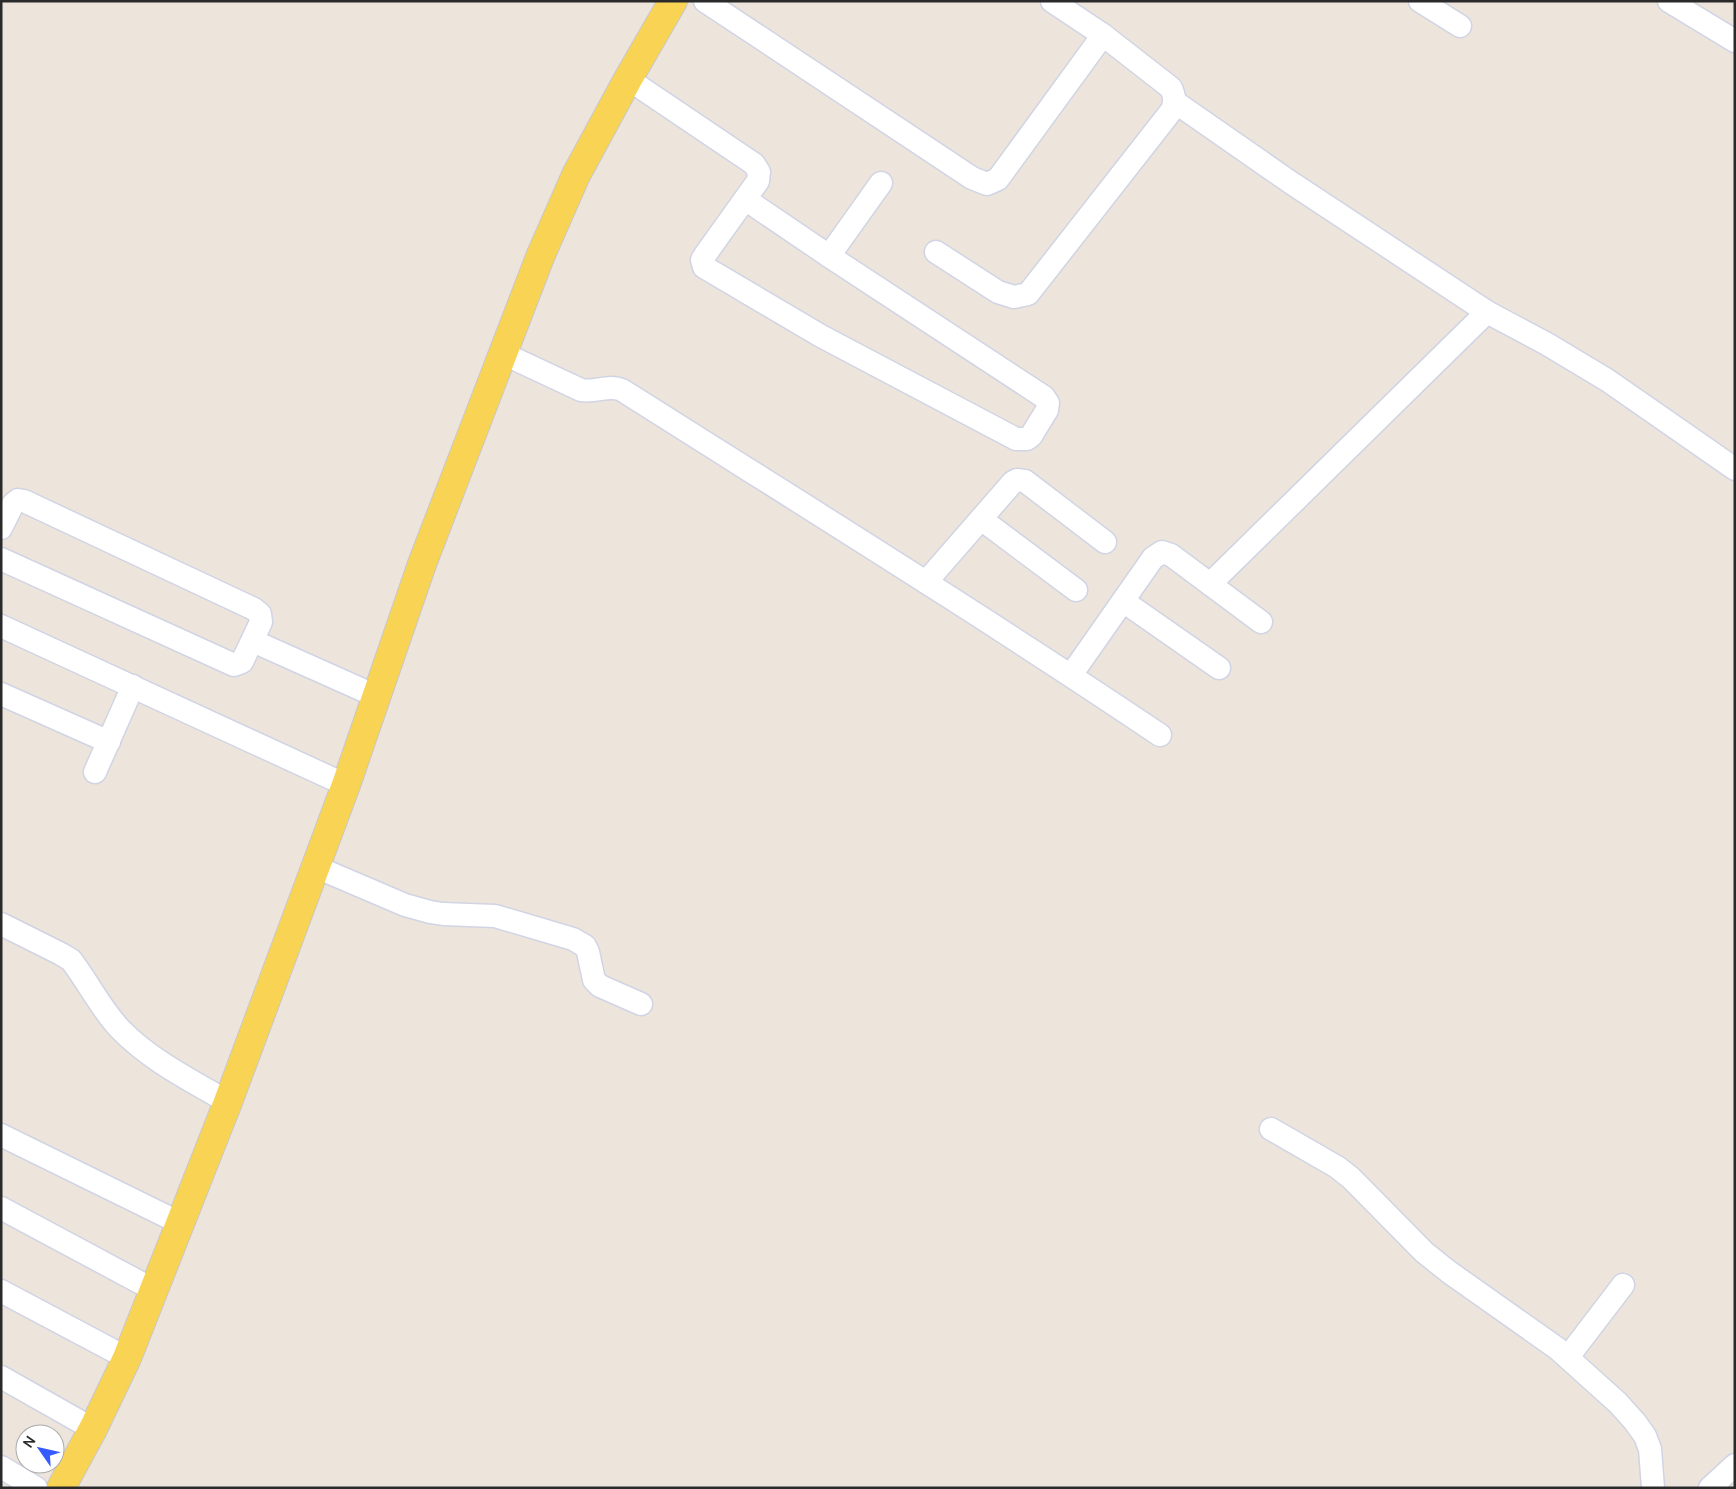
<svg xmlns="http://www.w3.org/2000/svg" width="1736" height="1489" viewBox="0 0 1736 1489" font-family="Manrope,sans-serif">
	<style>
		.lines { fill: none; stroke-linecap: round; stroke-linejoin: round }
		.minor-casing { stroke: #d0d4e4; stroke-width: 25 }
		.major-casing { stroke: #c8c8c8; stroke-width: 30 }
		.minor { stroke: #fff; stroke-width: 22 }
		.major { stroke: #f9d454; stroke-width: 28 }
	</style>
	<rect width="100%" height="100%" fill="#ede5db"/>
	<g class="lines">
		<g class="minor-casing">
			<g id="minor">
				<path d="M 705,1 L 972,178 L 987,184 L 998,179 L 1103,35"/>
				<path d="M 1420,1 L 1460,26"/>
				<path d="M 1669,1 L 1735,41"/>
				<path d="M 628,79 L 754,164 L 759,172 L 758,181 L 705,255 L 702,260 L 704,267 L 821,336 L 1016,439 L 1027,439 L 1031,436 L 1047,410 L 1048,403 L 1044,397 L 829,256 L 745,199"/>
				<path d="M 1175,102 L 1290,182 L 1487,312 L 1547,344 L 1607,380 L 1735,469"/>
				<path d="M 936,252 L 998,292 L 1014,297 L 1028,294 L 1172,110 C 1175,101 1175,97 1171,88 L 1103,35 L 1052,1"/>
				<path d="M 829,256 L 881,183"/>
				<path d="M 502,353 L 581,390 C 596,393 608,384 622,390 C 802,504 983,616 1160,735"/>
				<path d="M 981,519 L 1076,590"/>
				<path d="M 1,528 L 13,504 L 18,500 L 24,501 L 254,609 L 260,614 L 261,622 L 242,662 L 234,665 L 1,559"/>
				<path d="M 926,582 L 1013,482 L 1017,480 L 1025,481 L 1105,542"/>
				<path d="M 1210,584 L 1487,312"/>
				<path d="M 1123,601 L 1219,668"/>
				<path d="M 1,626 L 346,785"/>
				<path d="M 253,641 L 376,696"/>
				<path d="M 1071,675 L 1153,558 L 1162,552 L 1171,555 L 1261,622"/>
				<path d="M 1,694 L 109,742"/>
				<path d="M 95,772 L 133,686"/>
				<path d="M 316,867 L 405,905 L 430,912 L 443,914 L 495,916 L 573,939 L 585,946 L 588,952 L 594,980 L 600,986 L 641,1004"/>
				<path d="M 1,924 L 61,954 L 71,960 C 88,982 101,1009 120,1029 C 150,1060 190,1080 228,1102"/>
				<path d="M 1271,1129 L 1337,1167 L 1351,1178 L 1424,1252 L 1449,1272 L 1558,1349 L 1618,1403 L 1635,1422 L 1645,1436 L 1650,1449 L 1653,1488"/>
				<path d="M 1,1135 L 180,1223"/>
				<path d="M 1,1208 L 154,1290"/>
				<path d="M 1,1291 L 127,1358"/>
				<path d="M 1568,1357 L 1623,1285"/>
				<path d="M 1,1377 L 93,1429"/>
				<path d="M 1,1467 L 36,1488"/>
				<path d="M 1710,1488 L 1735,1465"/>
			</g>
		</g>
		<g class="major-casing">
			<path id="major" d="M 61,1488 L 93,1429 L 127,1358 L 228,1102 L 346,785 L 422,564 L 540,257 L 576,175 L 628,79 L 673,1"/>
		</g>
		<use href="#minor" class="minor"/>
		<use href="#major" class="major"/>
	</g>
	<rect width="1736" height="1489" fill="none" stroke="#2a2a2a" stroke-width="5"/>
	<g transform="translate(40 1449) rotate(304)"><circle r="24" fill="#ffffff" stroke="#aaaaaa"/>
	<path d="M0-4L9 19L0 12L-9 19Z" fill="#365aff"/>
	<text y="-8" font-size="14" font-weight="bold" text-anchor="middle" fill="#2a2a2a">N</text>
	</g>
</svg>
